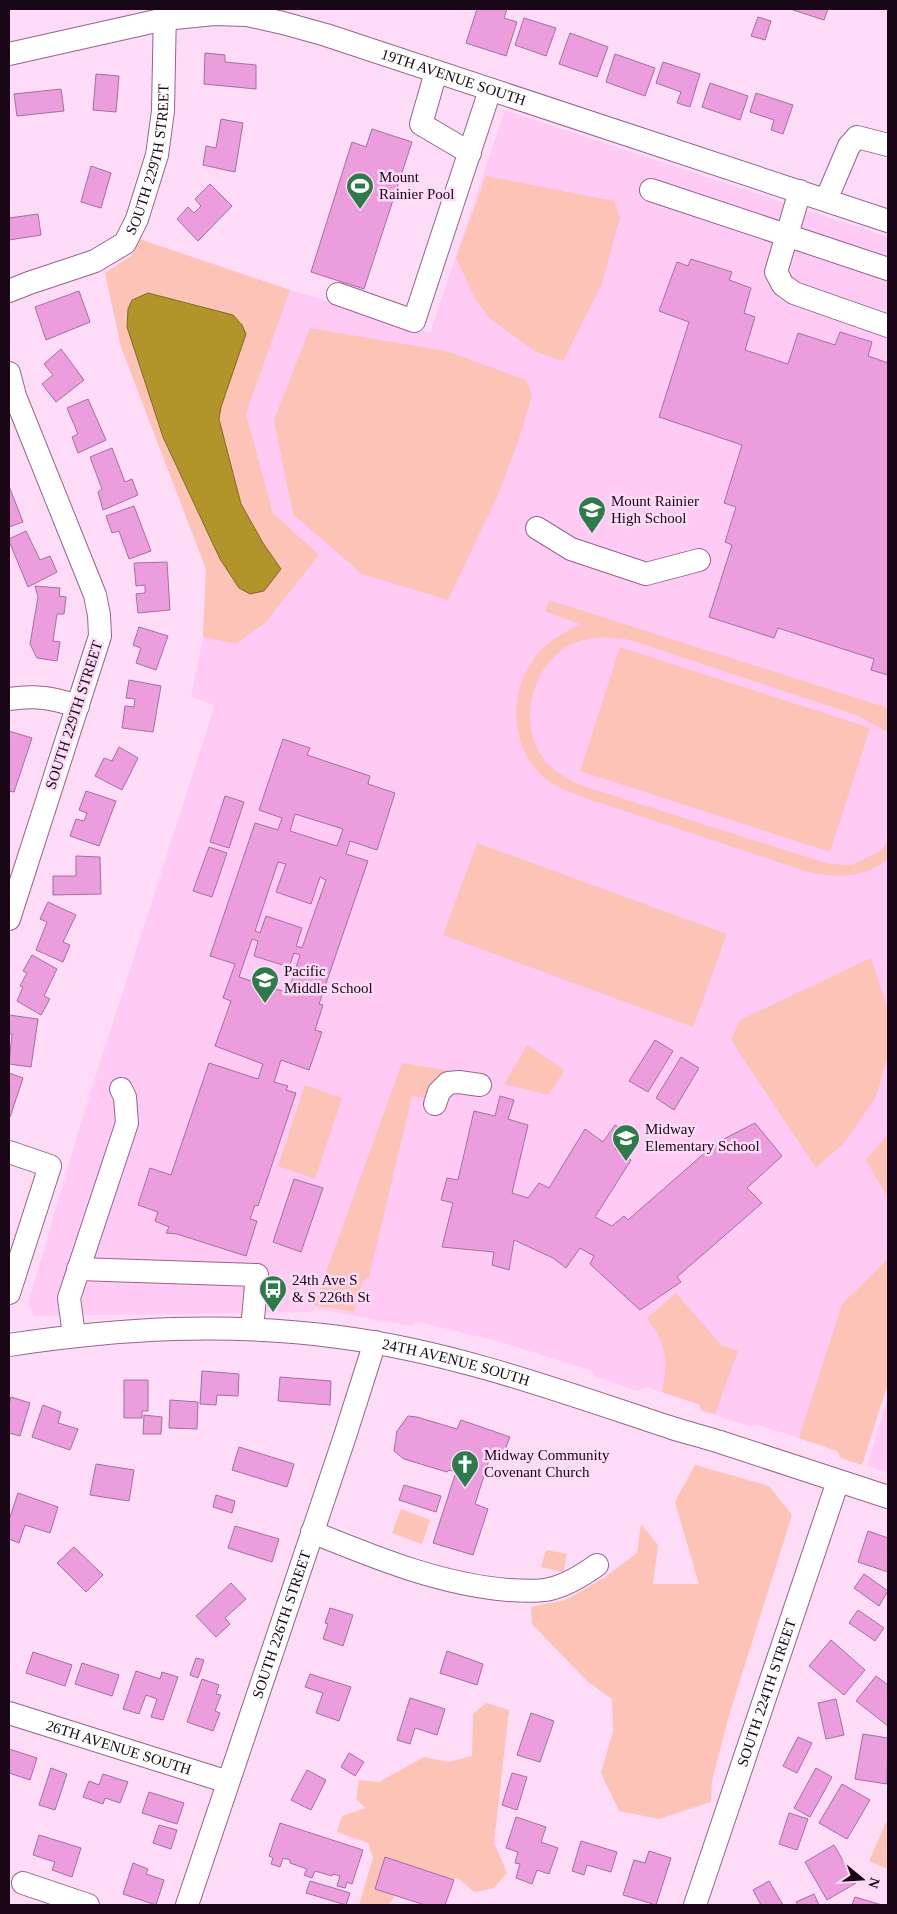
<svg xmlns="http://www.w3.org/2000/svg" width="897" height="1914" viewBox="0 0 897 1914" font-family="'Times New Roman',serif">
	<style>
		.built { fill: #ffcbf5 }
		.green { fill: #fcc3b6; fill-rule: evenodd }
		.water { fill: #b1942a; stroke: #836924 }
		.building { fill: #eb9dde; stroke: #a5709b; fill-rule: evenodd }
		.lines { fill: none; stroke-linecap: round; stroke-linejoin: round }
		.minor-casing { stroke: #97638e; stroke-width: 24 }
		.minor { stroke: #fff; stroke-width: 22 }
		.labels { text-anchor: middle; dominant-baseline: central; stroke-width: 5; stroke-linejoin: round; paint-order: stroke }
		.street-label { font-size: 15px; fill: #190616; stroke: #fedbf7 }
		.poi-label { font-size: 15px; fill: #190616; stroke: #fedbf7; text-anchor: start }
	</style>
	<rect width="100%" height="100%" fill="#fedbf7"/>
	<g class="built">
		<path d="M 505,110 L 888,237 L 888,1379 L 841,1458 L 837,1450 L 758,1425 L 751,1427 L 701,1411 L 699,1405 L 646,1387 L 638,1391 L 595,1376 L 592,1371 L 501,1342 L 418,1322 L 412,1326 L 315,1309 L 310,1312 L 34,1316 L 28,1304 L 81,1122 L 215,705 L 191,697 L 203,637 L 236,644 L 319,556 L 273,513 L 246,414 L 290,290 L 430,333 Z"/>
		<path d="M 888,1397 L 888,1473 L 867,1466 Z"/>
	</g>
	<g class="green">
		<path d="M 486,176 L 614,201 L 620,218 L 601,286 L 563,361 L 536,352 L 489,318 L 475,298 L 456,258 Z"/>
		<path d="M 139,239 L 290,290 L 246,414 L 273,513 L 319,555 L 265,623 L 236,644 L 203,637 L 206,569 L 121,347 L 105,273 L 131,256 ZM 149,293 L 233,315 L 219,419 L 241,504 L 263,543 L 281,569 L 163,437 L 132,300 Z"/>
		<path d="M 310,328 L 446,351 L 526,380 L 532,395 L 519,439 L 498,495 L 448,600 L 362,574 L 293,514 L 274,420 Z"/>
		<path d="M 549,600 L 888,708 L 888,732 L 856,715 L 630,640 C 608,636 590,636 570,645 C 533,664 518,721 541,755 C 551,771 567,779 583,786 L 829,864 L 852,865 L 879,852 L 888,842 L 888,859 C 862,880 835,878 805,871 L 582,797 C 571,792 557,788 547,780 C 504,746 507,675 550,642 C 559,635 570,630 580,624 L 545,611 Z"/>
		<path d="M 620,647 L 870,728 L 830,852 L 580,771 Z"/>
		<path d="M 477,843 L 727,934 L 693,1027 L 443,935 Z"/>
		<path d="M 871,958 L 887,1007 L 888,1055 L 876,1097 L 844,1143 L 816,1168 L 731,1040 L 740,1020 Z"/>
		<path d="M 527,1045 L 565,1070 L 548,1095 L 504,1084 Z"/>
		<path d="M 402,1063 L 451,1071 L 439,1077 L 426,1098 L 412,1096 L 369,1277 L 362,1282 L 354,1312 L 314,1305 Z"/>
		<path d="M 305,1085 L 342,1098 L 315,1179 L 278,1166 Z"/>
		<path d="M 888,1134 L 888,1198 L 866,1160 Z"/>
		<path d="M 888,1259 L 888,1383 L 862,1465 L 841,1458 L 837,1451 L 799,1438 L 842,1304 Z"/>
		<path d="M 676,1293 L 721,1345 L 738,1351 L 715,1414 L 702,1410 L 699,1404 L 662,1392 C 669,1358 666,1346 647,1318 Z"/>
		<path d="M 695,1465 L 769,1486 L 792,1515 L 729,1715 L 712,1781 L 711,1802 L 659,1819 L 619,1811 L 601,1773 L 613,1731 L 612,1699 L 588,1682 L 532,1624 L 531,1607 L 566,1600 L 604,1578 L 637,1553 L 641,1524 L 658,1545 L 653,1584 L 699,1584 L 675,1502 Z"/>
		<path d="M 401,1509 L 430,1520 L 422,1544 L 392,1533 Z"/>
		<path d="M 546,1550 L 567,1554 L 563,1572 L 541,1567 Z"/>
		<path d="M 486,1703 L 509,1710 L 494,1843 L 507,1873 L 494,1888 L 474,1892 L 458,1878 L 431,1884 L 409,1871 L 391,1902 L 387,1905 L 359,1905 L 373,1858 L 368,1843 L 337,1832 L 342,1816 L 366,1808 L 356,1799 L 359,1780 L 379,1782 L 424,1757 L 449,1762 L 472,1756 L 473,1714 Z"/>
		<path d="M 888,1818 L 888,1869 L 869,1861 Z"/>
	</g>
	<path class="water" d="M 148,293 L 233,315 L 242,325 L 246,334 L 221,407 L 219,419 L 241,504 L 263,543 L 281,569 L 264,591 L 250,594 L 239,588 L 220,559 L 163,437 L 127,327 L 128,309 L 132,300 Z"/>
	<g class="building">
		<path d="M 477,9 L 507,9 L 504,18 L 517,22 L 506,56 L 466,43 Z"/>
		<path d="M 790,9 L 828,9 L 824,20 Z"/>
		<path d="M 758,17 L 771,21 L 765,40 L 751,36 Z"/>
		<path d="M 524,18 L 556,28 L 546,56 L 515,45 Z"/>
		<path d="M 570,33 L 608,47 L 597,77 L 559,64 Z"/>
		<path d="M 205,53 L 225,55 L 225,62 L 256,65 L 256,89 L 204,84 Z"/>
		<path d="M 615,54 L 655,68 L 645,96 L 606,82 Z"/>
		<path d="M 663,62 L 700,74 L 690,107 L 677,103 L 681,92 L 656,83 Z"/>
		<path d="M 96,74 L 119,76 L 116,112 L 93,110 Z"/>
		<path d="M 710,83 L 748,96 L 740,120 L 702,107 Z"/>
		<path d="M 61,89 L 64,111 L 17,116 L 14,94 Z"/>
		<path d="M 756,93 L 793,105 L 783,134 L 771,130 L 774,120 L 750,112 Z"/>
		<path d="M 221,119 L 243,123 L 235,172 L 203,165 L 206,146 L 216,148 Z"/>
		<path d="M 372,129 L 412,142 L 364,289 L 311,272 L 352,142 L 366,147 Z"/>
		<path d="M 91,166 L 111,173 L 101,208 L 81,202 Z"/>
		<path d="M 210,184 L 232,206 L 198,241 L 177,219 L 188,207 L 194,213 L 201,206 L 195,199 Z"/>
		<path d="M 38,214 L 41,235 L 9,240 L 9,218 Z"/>
		<path d="M 691,259 L 732,272 L 729,280 L 751,288 L 744,313 L 755,317 L 745,350 L 788,364 L 798,333 L 835,345 L 840,332 L 872,342 L 868,356 L 888,363 L 888,675 L 871,670 L 874,659 L 778,628 L 774,638 L 709,617 L 732,545 L 725,542 L 736,507 L 724,503 L 742,445 L 659,417 L 689,322 L 659,311 L 677,262 L 688,266 Z"/>
		<path d="M 79,291 L 90,322 L 46,340 L 35,307 Z"/>
		<path d="M 61,349 L 84,380 L 56,402 L 42,384 L 53,375 L 44,364 Z"/>
		<path d="M 88,399 L 106,440 L 78,453 L 72,437 L 78,434 L 67,408 Z"/>
		<path d="M 112,448 L 125,482 L 132,479 L 138,495 L 103,510 L 98,492 L 102,489 L 90,457 Z"/>
		<path d="M 9,486 L 23,522 L 9,527 Z"/>
		<path d="M 134,506 L 151,551 L 129,559 L 119,531 L 112,533 L 106,516 Z"/>
		<path d="M 26,531 L 40,560 L 50,556 L 57,572 L 28,587 L 9,541 L 9,539 Z"/>
		<path d="M 167,562 L 170,610 L 138,613 L 136,594 L 145,593 L 145,585 L 136,586 L 134,563 Z"/>
		<path d="M 35,586 L 60,588 L 59,596 L 66,597 L 64,614 L 57,614 L 53,641 L 60,642 L 57,661 L 37,658 L 30,644 L 38,597 Z"/>
		<path d="M 139,627 L 168,636 L 156,670 L 136,663 L 141,648 L 133,645 Z"/>
		<path d="M 129,680 L 161,686 L 153,732 L 122,728 L 125,706 L 134,707 L 135,699 L 126,698 Z"/>
		<path d="M 9,731 L 32,738 L 14,792 L 9,791 Z"/>
		<path d="M 283,739 L 310,748 L 307,755 L 370,776 L 368,784 L 395,793 L 377,850 L 350,841 L 346,854 L 368,861 L 319,1004 L 323,1005 L 315,1030 L 322,1032 L 309,1070 L 281,1060 L 274,1082 L 288,1086 L 286,1090 L 296,1093 L 258,1206 L 255,1205 L 250,1219 L 257,1221 L 246,1256 L 177,1234 L 166,1233 L 169,1227 L 155,1221 L 158,1212 L 138,1205 L 150,1168 L 171,1175 L 209,1063 L 258,1079 L 263,1064 L 215,1046 L 231,1001 L 223,998 L 235,964 L 210,956 L 255,823 L 278,830 L 282,818 L 259,810 ZM 295,814 L 343,829 L 337,846 L 290,831 ZM 278,862 L 286,864 L 276,892 L 311,904 L 320,877 L 326,880 L 302,948 L 296,946 L 302,928 L 266,916 L 260,933 L 255,931 ZM 252,939 L 258,941 L 254,956 L 289,967 L 294,953 L 300,955 L 288,993 L 239,977 Z"/>
		<path d="M 119,747 L 138,758 L 122,790 L 95,776 L 104,758 L 112,761 Z"/>
		<path d="M 86,791 L 116,801 L 99,846 L 70,836 L 76,819 L 84,821 L 87,813 L 79,810 Z"/>
		<path d="M 225,796 L 244,802 L 229,848 L 210,842 Z"/>
		<path d="M 209,847 L 227,853 L 212,897 L 193,891 Z"/>
		<path d="M 76,856 L 100,857 L 101,894 L 53,895 L 53,876 L 76,876 Z"/>
		<path d="M 48,902 L 76,915 L 63,942 L 70,945 L 63,962 L 36,950 L 47,922 L 40,919 Z"/>
		<path d="M 32,955 L 57,969 L 44,996 L 50,999 L 41,1015 L 17,1001 L 23,987 L 20,986 L 27,973 L 23,971 Z"/>
		<path d="M 9,1015 L 38,1019 L 31,1067 L 9,1064 L 12,1034 L 9,1034 Z"/>
		<path d="M 655,1040 L 673,1051 L 648,1092 L 629,1081 Z"/>
		<path d="M 681,1057 L 699,1068 L 674,1110 L 656,1098 Z"/>
		<path d="M 9,1073 L 23,1078 L 10,1117 L 9,1117 Z"/>
		<path d="M 500,1096 L 514,1100 L 508,1119 L 528,1125 L 512,1193 L 528,1198 L 539,1183 L 549,1188 L 585,1129 L 603,1142 L 615,1125 L 625,1131 L 615,1149 L 631,1160 L 595,1217 L 612,1226 L 624,1216 L 628,1220 L 716,1143 L 755,1123 L 782,1156 L 747,1188 L 762,1203 L 677,1277 L 681,1282 L 640,1310 L 590,1264 L 594,1256 L 580,1248 L 566,1268 L 553,1258 L 514,1240 L 509,1270 L 492,1265 L 494,1252 L 442,1247 L 453,1203 L 441,1200 L 447,1178 L 458,1180 L 474,1111 L 495,1116 Z"/>
		<path d="M 294,1179 L 323,1188 L 301,1252 L 273,1242 Z"/>
		<path d="M 202,1371 L 239,1374 L 238,1396 L 217,1395 L 216,1405 L 200,1404 Z"/>
		<path d="M 280,1377 L 331,1381 L 330,1405 L 278,1401 Z"/>
		<path d="M 124,1380 L 148,1380 L 148,1411 L 142,1411 L 142,1418 L 124,1418 Z"/>
		<path d="M 11,1397 L 30,1403 L 20,1436 L 9,1433 L 9,1405 Z"/>
		<path d="M 170,1400 L 198,1402 L 197,1429 L 169,1428 Z"/>
		<path d="M 43,1405 L 61,1412 L 58,1423 L 78,1429 L 70,1450 L 32,1437 Z"/>
		<path d="M 144,1415 L 162,1417 L 161,1434 L 143,1434 Z"/>
		<path d="M 408,1416 L 417,1417 L 457,1429 L 461,1420 L 510,1437 L 502,1457 L 491,1454 L 475,1504 L 488,1509 L 473,1555 L 433,1543 L 456,1472 L 449,1470 L 447,1472 L 404,1459 L 394,1451 L 397,1431 Z"/>
		<path d="M 239,1447 L 294,1464 L 287,1487 L 232,1470 Z"/>
		<path d="M 96,1464 L 134,1470 L 129,1501 L 90,1495 Z"/>
		<path d="M 404,1485 L 441,1496 L 436,1512 L 399,1500 Z"/>
		<path d="M 18,1493 L 58,1507 L 50,1533 L 25,1525 L 19,1543 L 9,1539 L 9,1520 Z"/>
		<path d="M 216,1495 L 235,1501 L 232,1513 L 213,1507 Z"/>
		<path d="M 235,1526 L 279,1539 L 272,1562 L 228,1548 Z"/>
		<path d="M 868,1531 L 888,1538 L 888,1572 L 858,1562 Z"/>
		<path d="M 74,1547 L 103,1575 L 86,1592 L 57,1563 Z"/>
		<path d="M 864,1574 L 888,1591 L 879,1606 L 854,1588 Z"/>
		<path d="M 231,1583 L 246,1599 L 225,1618 L 230,1624 L 216,1637 L 196,1616 Z"/>
		<path d="M 330,1608 L 353,1615 L 343,1646 L 323,1639 L 328,1624 L 325,1623 Z"/>
		<path d="M 858,1610 L 884,1628 L 875,1641 L 849,1623 Z"/>
		<path d="M 831,1640 L 865,1670 L 844,1695 L 809,1666 Z"/>
		<path d="M 447,1651 L 483,1664 L 477,1685 L 440,1673 Z"/>
		<path d="M 33,1652 L 72,1665 L 65,1686 L 26,1673 Z"/>
		<path d="M 196,1658 L 204,1660 L 198,1678 L 190,1675 Z"/>
		<path d="M 82,1663 L 119,1675 L 112,1696 L 75,1684 Z"/>
		<path d="M 136,1671 L 160,1679 L 162,1672 L 178,1677 L 163,1720 L 151,1717 L 157,1699 L 146,1695 L 139,1714 L 123,1709 Z"/>
		<path d="M 310,1674 L 351,1687 L 339,1721 L 316,1713 L 323,1693 L 305,1687 Z"/>
		<path d="M 876,1676 L 888,1685 L 888,1726 L 856,1701 Z"/>
		<path d="M 202,1679 L 219,1685 L 216,1694 L 221,1695 L 215,1711 L 220,1713 L 213,1731 L 187,1722 Z"/>
		<path d="M 410,1698 L 445,1709 L 437,1735 L 415,1728 L 410,1744 L 397,1740 Z"/>
		<path d="M 836,1699 L 844,1735 L 826,1739 L 818,1703 Z"/>
		<path d="M 531,1713 L 554,1721 L 540,1762 L 517,1755 Z"/>
		<path d="M 863,1734 L 888,1738 L 887,1784 L 855,1779 Z"/>
		<path d="M 798,1737 L 812,1743 L 797,1773 L 783,1766 Z"/>
		<path d="M 9,1749 L 37,1758 L 30,1780 L 9,1773 Z"/>
		<path d="M 349,1753 L 364,1762 L 355,1776 L 341,1767 Z"/>
		<path d="M 51,1768 L 67,1774 L 55,1810 L 39,1805 Z"/>
		<path d="M 816,1768 L 832,1777 L 810,1817 L 794,1808 Z"/>
		<path d="M 307,1770 L 326,1780 L 311,1810 L 291,1800 Z"/>
		<path d="M 512,1773 L 527,1777 L 517,1810 L 502,1805 Z"/>
		<path d="M 103,1774 L 128,1782 L 120,1803 L 105,1798 L 103,1804 L 83,1797 L 89,1781 L 99,1785 Z"/>
		<path d="M 842,1784 L 870,1800 L 847,1839 L 819,1823 Z"/>
		<path d="M 149,1792 L 184,1803 L 177,1824 L 142,1813 Z"/>
		<path d="M 789,1813 L 808,1819 L 797,1850 L 779,1844 Z"/>
		<path d="M 516,1817 L 546,1827 L 541,1842 L 558,1848 L 549,1874 L 537,1870 L 532,1884 L 516,1878 L 520,1864 L 515,1863 L 518,1852 L 506,1848 Z"/>
		<path d="M 280,1823 L 363,1850 L 352,1884 L 347,1882 L 345,1888 L 337,1886 L 340,1876 L 333,1874 L 332,1876 L 315,1871 L 312,1878 L 304,1875 L 307,1869 L 290,1863 L 290,1860 L 283,1858 L 280,1867 L 271,1864 L 273,1858 L 269,1856 Z"/>
		<path d="M 159,1825 L 177,1830 L 171,1849 L 153,1843 Z"/>
		<path d="M 39,1835 L 81,1848 L 72,1877 L 52,1870 L 55,1862 L 33,1855 Z"/>
		<path d="M 581,1841 L 617,1852 L 611,1872 L 587,1865 L 584,1875 L 572,1871 Z"/>
		<path d="M 834,1845 L 856,1883 L 827,1900 L 805,1862 Z"/>
		<path d="M 649,1851 L 671,1858 L 656,1905 L 623,1895 L 634,1860 L 645,1863 Z"/>
		<path d="M 385,1857 L 454,1880 L 445,1905 L 425,1905 L 375,1889 Z"/>
		<path d="M 133,1863 L 148,1869 L 146,1874 L 164,1880 L 156,1905 L 123,1894 Z"/>
		<path d="M 310,1881 L 350,1893 L 346,1905 L 306,1893 Z"/>
		<path d="M 769,1881 L 783,1905 L 761,1905 L 753,1890 Z"/>
		<path d="M 814,1894 L 819,1905 L 798,1905 L 796,1902 Z"/>
		<path d="M 855,1897 L 882,1905 L 852,1905 Z"/>
	</g>
	<g class="lines">
		<g class="minor-casing">
			<g id="minor">
				<path id="s1" d="M 9,54 L 165,19 L 214,14 L 247,15 L 283,23 L 326,35 L 888,221"/>
				<path d="M 436,72 L 421,124 L 470,153"/>
				<path d="M 651,190 L 888,269"/>
				<path d="M 800,191 L 776,272 L 783,285 L 794,293 L 888,326"/>
				<path d="M 826,200 L 849,146 L 857,137 L 888,145"/>
				<path id="s2" d="M 9,291 L 29,283 L 95,261 L 125,243 L 137,219 L 157,155 L 163,111 L 165,9"/>
				<path d="M 338,294 L 414,321 L 490,90"/>
				<path d="M 9,373 L 15,396 L 95,595 L 99,615 L 100,636 L 9,919"/>
				<path d="M 537,528 L 571,549 L 646,574 L 699,560"/>
				<path d="M 9,699 C 38,695 51,698 78,706"/>
				<path d="M 435,1104 L 439,1092 L 448,1083 L 459,1082 L 480,1085"/>
				<path d="M 9,1152 L 50,1166 L 9,1293"/>
				<path d="M 78,1269 L 257,1275 L 252,1329"/>
				<path d="M 74,1335 L 69,1298 L 127,1123 L 125,1097 L 121,1089"/>
				<path id="s3" d="M 9,1345 C 121,1328 226,1322 339,1337 C 454,1352 563,1392 672,1428 C 688,1433 704,1437 720,1442 C 776,1460 832,1479 888,1497"/>
				<path d="M 312,1532 C 376,1558 439,1584 508,1590 C 522,1591 537,1592 550,1589 C 567,1585 583,1575 597,1565"/>
				<path id="s4" d="M 9,1713 L 228,1782"/>
				<path d="M 23,1883 L 88,1905"/>
				<path id="s5" d="M 187,1905 L 345,1436 L 375,1342"/>
				<path id="s6" d="M 695,1905 L 838,1481"/>
			</g>
		</g>
		<use href="#minor" class="minor"/>
	</g>
	<defs>
		<g id="stadium-pin" transform="scale(1.4375)"><path d="M0 17L-7.5 6A9.5 9.5 0 1 1 7.5 6Z" fill="#2d7b4a" stroke="#fedbf7"/><path d="M0-5a6.5 5 0 1 0 0 10a6.5 5 0 1 0 0-10ZM-3.5-1.8h7v3.6h-7Z" fill="#fff"/></g>
		<g id="school-pin" transform="scale(1.4375)"><path d="M0 17L-7.5 6A9.5 9.5 0 1 1 7.5 6Z" fill="#2d7b4a" stroke="#fedbf7"/><path d="M0-5L7-2L0 1L-7-2ZM-4 1L0 2.5L4 1V4Q0 6-4 4Z" fill="#fff"/></g>
		<g id="bus-pin" transform="scale(1.4375)"><path d="M0 17L-7.5 6A9.5 9.5 0 1 1 7.5 6Z" fill="#2d7b4a" stroke="#fedbf7"/><path d="M-5-6H5V4H4V6H2V4H-2V6H-4V4H-5ZM-3.5-4V0h7V-4ZM-3.5 1.2v1.5H-2V1.2ZM2 1.2v1.5H3.5V1.2Z" fill="#fff"/></g>
		<g id="church-pin" transform="scale(1.4375)"><path d="M0 17L-7.5 6A9.5 9.5 0 1 1 7.5 6Z" fill="#2d7b4a" stroke="#fedbf7"/><path d="M-1.2-6h2.4v3.5h3.3v2.4h-3.3V6h-2.4V-.1h-3.3v-2.4h3.3Z" fill="#fff"/></g>
	</defs>
	<g fill-rule="evenodd">
		<use href="#stadium-pin" x="360" y="186"/>
		<use href="#school-pin" x="592" y="510"/>
		<use href="#school-pin" x="265" y="980"/>
		<use href="#school-pin" x="626" y="1138"/>
		<use href="#bus-pin" x="273" y="1289"/>
		<use href="#church-pin" x="465" y="1464"/>
	</g>
	<g class="labels">
		<g class="street-label">
			<text stroke="none"><textPath href="#s1" startOffset="458">19TH AVENUE SOUTH</textPath></text>
			<text stroke="none"><textPath href="#s2" startOffset="214">SOUTH 229TH STREET</textPath></text>
			<text transform="translate(74 715) rotate(-72)">SOUTH 229TH STREET</text>
			<text stroke="none"><textPath href="#s3" startOffset="451">24TH AVENUE SOUTH</textPath></text>
			<text stroke="none"><textPath href="#s5" startOffset="296">SOUTH 226TH STREET</textPath></text>
			<text stroke="none"><textPath href="#s6" startOffset="224">SOUTH 224TH STREET</textPath></text>
			<text stroke="none"><textPath href="#s4" startOffset="115">26TH AVENUE SOUTH</textPath></text>
		</g>
		<g class="poi-label">
			<text x="379" y="177">Mount<tspan x="379" dy="17">Rainier Pool</tspan></text>
			<text x="611" y="501">Mount Rainier<tspan x="611" dy="17">High School</tspan></text>
			<text x="284" y="971">Pacific<tspan x="284" dy="17">Middle School</tspan></text>
			<text x="645" y="1129">Midway<tspan x="645" dy="17">Elementary School</tspan></text>
			<text x="292" y="1280">24th Ave S<tspan x="292" dy="17">&amp; S 226th St</tspan></text>
			<text x="484" y="1455">Midway Community<tspan x="484" dy="17">Covenant Church</tspan></text>
		</g>
	</g>
	<rect width="897" height="1914" fill="none" stroke="#190616" stroke-width="20"/>
	<g transform="translate(862 1879) rotate(108)" stroke="#fedbf7" stroke-width="4" paint-order="stroke">
	<path d="M0-4L9 19L0 12L-9 19Z" fill="#190616"/>
	<text y="-8" font-size="14" font-weight="bold" text-anchor="middle" fill="#190616">N</text>
	</g>
</svg>
